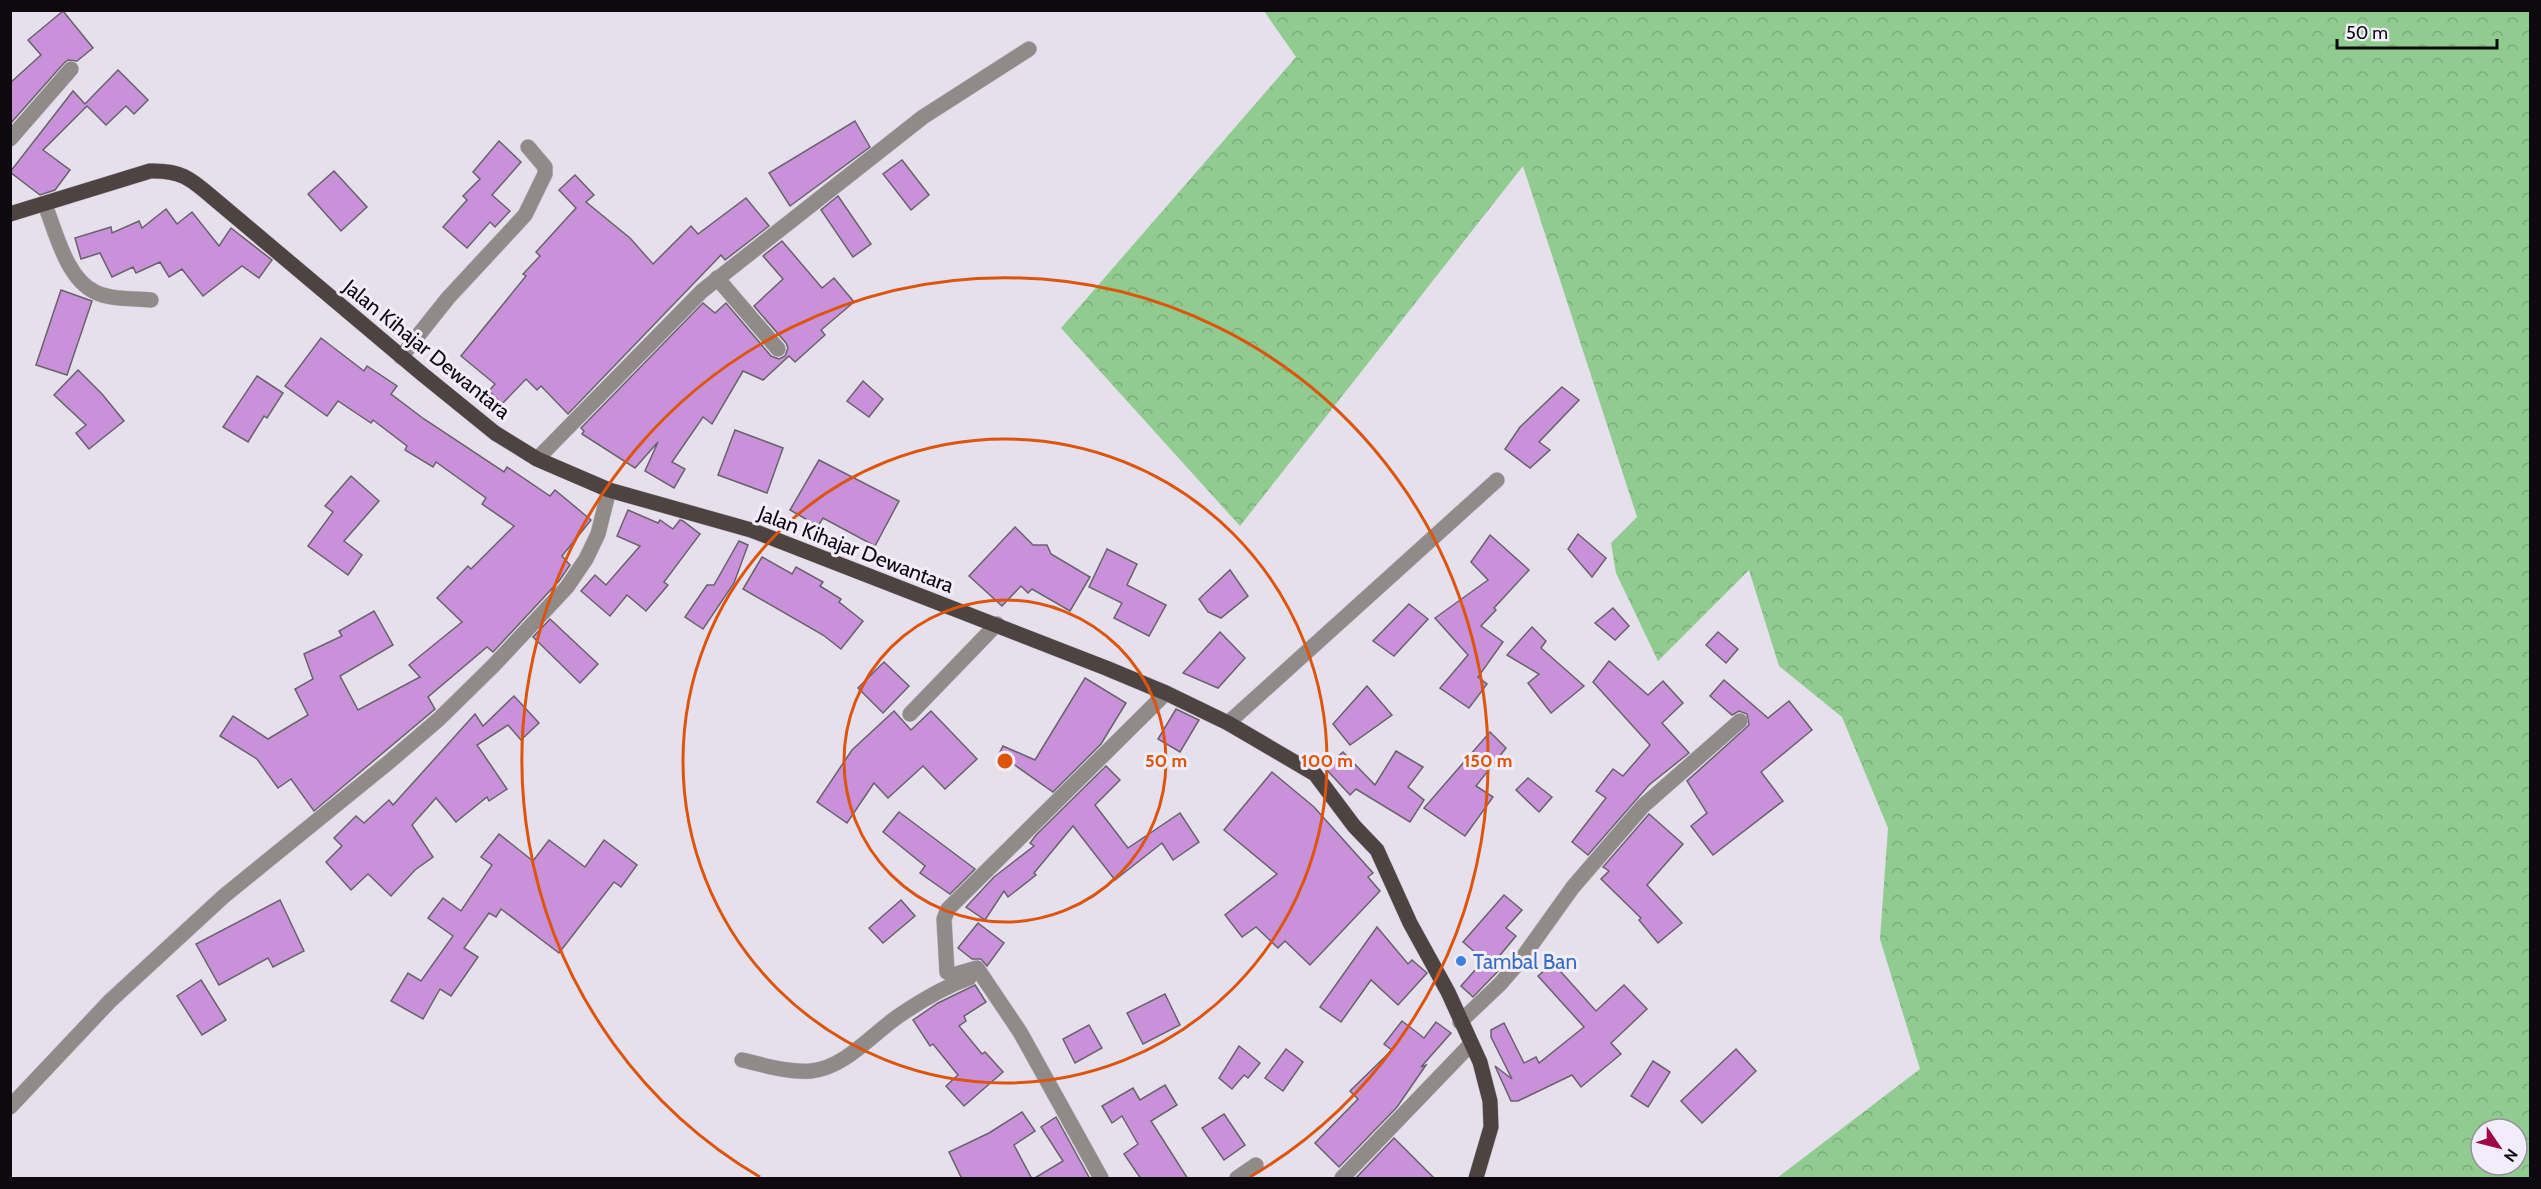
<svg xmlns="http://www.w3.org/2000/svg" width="2541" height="1189" viewBox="0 0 2541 1189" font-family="Cabin,sans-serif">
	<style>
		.forest { fill: url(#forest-crowns); fill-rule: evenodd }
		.building { fill: #c991d9; stroke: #69626b; stroke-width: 1.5 }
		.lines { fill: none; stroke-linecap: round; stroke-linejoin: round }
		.minor-casing { stroke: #c2bec8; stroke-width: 16 }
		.primary-casing { stroke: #c2bec8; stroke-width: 16 }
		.minor { stroke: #908a89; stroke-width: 15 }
		.primary { stroke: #4d4341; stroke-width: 15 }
		.ring { fill: none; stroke: #dd550c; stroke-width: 3 }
		.shop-dot { fill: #3f7fe0; stroke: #f2edfa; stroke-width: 2 }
		.labels { text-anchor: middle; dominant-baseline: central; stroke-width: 6; stroke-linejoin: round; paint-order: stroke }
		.street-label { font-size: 21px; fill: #0c0a0e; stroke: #f2edfa }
		.shop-label { font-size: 21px; fill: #366cbe; stroke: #f2edfa; text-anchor: start }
		.centre { fill: #dd550c; stroke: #f2edfa; stroke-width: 3 }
		.ring-label { font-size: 18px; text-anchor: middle; font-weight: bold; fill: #dd550c; stroke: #f2edfa; stroke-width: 6; stroke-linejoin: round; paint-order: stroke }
	</style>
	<defs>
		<pattern id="forest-crowns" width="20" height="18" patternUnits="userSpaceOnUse" patternTransform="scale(1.5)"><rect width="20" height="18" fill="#90cb8f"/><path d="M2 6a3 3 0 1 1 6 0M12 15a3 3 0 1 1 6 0" fill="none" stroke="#7bad7a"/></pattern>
	</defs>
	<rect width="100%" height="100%" fill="#e5e0ec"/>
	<path class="forest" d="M 1264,11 L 2530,11 L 2530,1178 L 1777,1178 L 1920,1069 L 1880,939 L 1888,828 L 1842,717 L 1779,666 L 1749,570 L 1658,661 L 1616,573 L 1611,543 L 1637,517 L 1523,166 L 1240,526 L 1061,328 L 1296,57 ZM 2481,1129 L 2517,1129 L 2517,1165 L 2481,1165 Z"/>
	<g class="building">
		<path d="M 63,11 L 93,48 L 77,61 L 68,60 L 64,63 L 10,124 L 10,83 L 41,55 L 28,40 Z"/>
		<path d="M 118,70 L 148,100 L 134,114 L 126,106 L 106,125 L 87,106 L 43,150 L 70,170 L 55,190 L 40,195 L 10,172 L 73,91 L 85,104 Z"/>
		<path d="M 855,121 L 870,147 L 790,206 L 769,173 Z"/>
		<path d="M 499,141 L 521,162 L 492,195 L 510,211 L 495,227 L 490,222 L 467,248 L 443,227 L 467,200 L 463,196 L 480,179 L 473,172 Z"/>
		<path d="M 902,160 L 929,195 L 911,210 L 883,174 Z"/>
		<path d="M 334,171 L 367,207 L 341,231 L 308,194 Z"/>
		<path d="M 575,175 L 594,195 L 586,202 L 630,238 L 653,264 L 691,226 L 698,234 L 746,198 L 769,226 L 725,260 L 721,255 L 568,414 L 541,386 L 537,390 L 526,379 L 502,404 L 489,391 L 495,384 L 461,356 L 526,276 L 523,274 L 540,256 L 536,252 L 576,208 L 559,190 Z"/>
		<path d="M 838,196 L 871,244 L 853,257 L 821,210 Z"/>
		<path d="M 166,209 L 177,224 L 192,212 L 219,246 L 231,228 L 272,260 L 259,278 L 242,266 L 203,296 L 182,269 L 169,277 L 160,262 L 136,273 L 133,267 L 112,277 L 100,253 L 81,259 L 75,238 L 111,227 L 112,233 L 139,221 L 142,228 Z"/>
		<path d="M 782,241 L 822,288 L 834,278 L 854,302 L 821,330 L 825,335 L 795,362 L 789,356 L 763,380 L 743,371 L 712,424 L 703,417 L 672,462 L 685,469 L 674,488 L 645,471 L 658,442 L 635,468 L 582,434 L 584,431 L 581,428 L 703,303 L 715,313 L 726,303 L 771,356 L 779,359 L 785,356 L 788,348 L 786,343 L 754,306 L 783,279 L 763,256 Z"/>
		<path d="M 61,290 L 92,301 L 67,375 L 36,365 Z"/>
		<path d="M 321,338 L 364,371 L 367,366 L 397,386 L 391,394 L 424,419 L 504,472 L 507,467 L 550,496 L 555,490 L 591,520 L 562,556 L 570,565 L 559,581 L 493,652 L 487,647 L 428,697 L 435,709 L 314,811 L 291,779 L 278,788 L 257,759 L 220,736 L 233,716 L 268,739 L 308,715 L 295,689 L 313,679 L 304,654 L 342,636 L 339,631 L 374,611 L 393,645 L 340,676 L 358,710 L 420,677 L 409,665 L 462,622 L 437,598 L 468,566 L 471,569 L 514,526 L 482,504 L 486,498 L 436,462 L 433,467 L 405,450 L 407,446 L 373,420 L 371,423 L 338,401 L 327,416 L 285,386 Z"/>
		<path d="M 78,370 L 102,394 L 124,421 L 89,449 L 76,433 L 86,425 L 54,395 Z"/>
		<path d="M 257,376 L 283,393 L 267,418 L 264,416 L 248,442 L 223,427 Z"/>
		<path d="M 863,381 L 883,399 L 869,417 L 847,401 Z"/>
		<path d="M 1562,387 L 1579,400 L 1539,442 L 1550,450 L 1530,468 L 1505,449 L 1520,427 Z"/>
		<path d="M 735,430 L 783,448 L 767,493 L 718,475 Z"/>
		<path d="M 819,460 L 899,501 L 875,546 L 823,518 L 818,526 L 790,510 Z"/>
		<path d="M 351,476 L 379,501 L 344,541 L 362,555 L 348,575 L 308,546 L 333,512 L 325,506 Z"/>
		<path d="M 628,510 L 658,523 L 660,520 L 673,529 L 680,520 L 683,521 L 700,534 L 664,582 L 668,585 L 646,611 L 627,595 L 610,616 L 581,591 L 595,575 L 606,585 L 640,546 L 617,536 Z"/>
		<path d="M 1015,527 L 1033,545 L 1047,545 L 1051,554 L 1090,577 L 1070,611 L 1032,589 L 1028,593 L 1021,586 L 1002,606 L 969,576 Z"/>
		<path d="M 1578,534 L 1606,558 L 1592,577 L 1568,549 Z"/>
		<path d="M 1490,535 L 1529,570 L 1494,608 L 1496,610 L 1481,626 L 1503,642 L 1478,677 L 1487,684 L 1469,708 L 1440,688 L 1468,655 L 1435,618 L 1488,580 L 1471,562 Z"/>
		<path d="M 739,541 L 748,545 L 734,583 L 703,629 L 685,617 L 707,585 L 714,585 Z"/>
		<path d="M 1107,549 L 1137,564 L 1127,585 L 1166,605 L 1149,636 L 1114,618 L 1122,603 L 1089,587 Z"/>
		<path d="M 762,557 L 792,574 L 796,567 L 823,582 L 820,586 L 841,599 L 839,602 L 863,621 L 841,649 L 823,635 L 743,589 Z"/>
		<path d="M 1230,570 L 1248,596 L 1221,618 L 1208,612 L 1199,599 Z"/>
		<path d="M 1409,604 L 1428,619 L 1394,656 L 1373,641 Z"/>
		<path d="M 1613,608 L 1629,626 L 1615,640 L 1595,623 Z"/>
		<path d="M 550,619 L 598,664 L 580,683 L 533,637 Z"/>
		<path d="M 1532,627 L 1546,641 L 1541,648 L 1584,686 L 1551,713 L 1528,683 L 1539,674 L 1507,655 Z"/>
		<path d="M 1220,632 L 1245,658 L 1218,688 L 1183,673 Z"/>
		<path d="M 1718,632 L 1738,649 L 1726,663 L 1706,645 Z"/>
		<path d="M 1609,661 L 1648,695 L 1663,681 L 1683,703 L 1662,723 L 1689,753 L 1649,785 L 1588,855 L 1572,842 L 1606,798 L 1596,791 L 1613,769 L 1623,776 L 1650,745 L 1593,682 Z"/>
		<path d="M 884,662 L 909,686 L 883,713 L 858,688 Z"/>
		<path d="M 1085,678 L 1126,703 L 1101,744 L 1053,792 L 999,754 L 1003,746 L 1035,760 Z"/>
		<path d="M 1724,680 L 1768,718 L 1789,701 L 1812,730 L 1761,772 L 1783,801 L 1713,855 L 1691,826 L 1707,813 L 1687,781 L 1749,725 L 1747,714 L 1739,711 L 1732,715 L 1710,696 Z"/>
		<path d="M 1367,686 L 1392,715 L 1350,745 L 1333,724 Z"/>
		<path d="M 514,696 L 539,723 L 521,740 L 508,725 L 477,745 L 507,789 L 489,801 L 487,797 L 456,822 L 436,798 L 412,825 L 433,857 L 415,870 L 391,896 L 368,874 L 351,890 L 326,862 L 342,846 L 334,838 L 356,816 L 364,823 L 389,800 L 393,805 L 475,714 L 483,726 Z"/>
		<path d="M 1176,709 L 1199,720 L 1180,752 L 1158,739 Z"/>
		<path d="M 894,711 L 911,730 L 931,711 L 977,759 L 945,789 L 923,766 L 888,798 L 874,783 L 847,823 L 817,802 L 852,750 Z"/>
		<path d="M 1490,732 L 1506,748 L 1476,786 L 1493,797 L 1465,836 L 1424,808 Z"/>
		<path d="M 1396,751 L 1423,767 L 1408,787 L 1424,800 L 1410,822 L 1356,789 L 1350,795 L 1325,768 L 1343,752 L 1375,785 Z"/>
		<path d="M 1106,766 L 1120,780 L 1095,805 L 1128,848 L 1180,813 L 1199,842 L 1173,860 L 1162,843 L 1115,880 L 1073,826 L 1034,873 L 1036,875 L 1008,897 L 1004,891 L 985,920 L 966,907 L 994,877 L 1034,846 L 1030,843 L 1036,835 Z"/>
		<path d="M 1272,772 L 1314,807 L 1373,873 L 1368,877 L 1380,891 L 1310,965 L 1285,941 L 1278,948 L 1256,927 L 1242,937 L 1225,915 L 1277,874 L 1224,830 Z"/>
		<path d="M 1528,778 L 1552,797 L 1539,812 L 1516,790 Z"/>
		<path d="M 899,812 L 975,869 L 950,894 L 920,873 L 925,866 L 883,832 Z"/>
		<path d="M 1649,814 L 1683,844 L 1647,885 L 1682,923 L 1658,943 L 1639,920 L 1641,918 L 1601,879 L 1609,871 L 1603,867 Z"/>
		<path d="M 499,834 L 533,861 L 549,840 L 585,867 L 604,840 L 637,865 L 621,887 L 614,882 L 559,953 L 501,909 L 496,917 L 489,913 L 464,948 L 478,957 L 451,996 L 440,989 L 423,1019 L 391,1001 L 408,973 L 421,981 L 453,936 L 428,918 L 443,898 L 461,911 L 492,865 L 481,857 Z"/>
		<path d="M 1504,895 L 1522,910 L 1506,928 L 1516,936 L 1496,960 L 1503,966 L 1473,997 L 1461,986 L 1484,960 L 1463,942 Z"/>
		<path d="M 280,900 L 304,951 L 273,967 L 268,958 L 219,985 L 196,944 Z"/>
		<path d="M 901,900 L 915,916 L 883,943 L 869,928 Z"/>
		<path d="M 978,923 L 1004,943 L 987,966 L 981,959 L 972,959 L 958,948 Z"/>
		<path d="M 1377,927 L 1408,964 L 1412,960 L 1427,973 L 1398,1005 L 1371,980 L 1341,1022 L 1320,1007 Z"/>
		<path d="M 1553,963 L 1596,1011 L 1624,985 L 1647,1009 L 1611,1043 L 1621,1054 L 1581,1087 L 1572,1075 L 1518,1101 L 1511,1101 L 1495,1066 L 1512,1079 L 1491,1037 L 1491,1030 L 1504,1023 L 1524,1063 L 1536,1057 L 1539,1063 L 1584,1027 L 1538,976 Z"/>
		<path d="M 201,980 L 226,1020 L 202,1035 L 177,996 Z"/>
		<path d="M 975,985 L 986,1002 L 964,1016 L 966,1021 L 959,1026 L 982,1054 L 985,1052 L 1003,1072 L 964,1106 L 946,1086 L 958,1075 L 933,1044 L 930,1046 L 913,1020 L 938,1003 Z"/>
		<path d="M 1165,994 L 1180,1025 L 1143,1044 L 1127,1013 Z"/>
		<path d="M 1402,1021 L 1424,1038 L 1436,1022 L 1451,1033 L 1421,1067 L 1426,1065 L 1397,1107 L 1339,1167 L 1315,1143 L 1358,1099 L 1350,1091 L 1392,1050 L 1384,1044 Z"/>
		<path d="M 1089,1025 L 1102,1048 L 1075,1063 L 1063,1039 Z"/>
		<path d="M 1239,1046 L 1260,1063 L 1248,1078 L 1244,1075 L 1232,1089 L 1219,1078 Z"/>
		<path d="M 1286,1049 L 1303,1062 L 1283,1091 L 1265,1078 Z"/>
		<path d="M 1736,1049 L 1756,1071 L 1702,1123 L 1681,1101 Z"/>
		<path d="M 1653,1061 L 1670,1072 L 1648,1107 L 1631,1096 Z"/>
		<path d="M 1165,1085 L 1177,1105 L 1151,1121 L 1188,1179 L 1141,1179 L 1124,1154 L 1138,1144 L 1122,1116 L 1112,1123 L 1102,1106 L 1133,1088 L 1140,1100 Z"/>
		<path d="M 1022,1112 L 1035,1131 L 1014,1145 L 1032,1179 L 962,1179 L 949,1152 L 989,1133 Z"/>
		<path d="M 1224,1114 L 1245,1145 L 1224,1160 L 1202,1128 Z"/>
		<path d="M 1056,1117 L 1090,1179 L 1033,1179 L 1063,1161 L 1041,1127 Z"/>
		<path d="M 1394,1138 L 1435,1179 L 1355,1179 Z"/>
	</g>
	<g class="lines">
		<g class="minor-casing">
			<g id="minor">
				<path d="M 10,139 L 71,69"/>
				<path d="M 45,205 C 56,232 66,278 95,292 C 111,300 133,298 151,300"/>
				<path d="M 717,278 L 778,349"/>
				<path d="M 401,357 L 448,298 L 525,215 L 545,174 L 545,167 L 528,147"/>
				<path d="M 537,459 L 702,291 L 923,117 L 1029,49"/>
				<path d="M 910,714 L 997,624"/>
				<path d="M 1228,723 L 1497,480"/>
				<path d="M 1460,1022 L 1500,984 L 1520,961 L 1573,887 L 1643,806 L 1740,721"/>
				<path d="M 742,1060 C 764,1065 788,1073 811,1071 C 845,1068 873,1033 900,1015 C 922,1000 944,987 969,978"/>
				<path d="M 10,1107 L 110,1001 L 224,896 L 389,762 L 439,719 L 494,665 L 567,587 L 586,559 L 598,534 L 609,490"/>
				<path d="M 1101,1178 L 1020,1032 L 977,968 L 953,975 L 947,972 L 944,919 L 948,909 L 1166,693"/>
				<path d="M 1237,1178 L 1256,1165"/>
				<path d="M 1342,1178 L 1470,1045"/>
			</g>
		</g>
		<g class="primary-casing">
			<path id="primary" d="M 10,214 L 150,171 C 180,170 190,178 212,197 L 421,373 L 495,433 L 537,459 L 609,490 L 751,530 L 1106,668 L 1166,693 L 1228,723 L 1315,774 L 1354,826 L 1377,850 L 1410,923 L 1448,992 L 1480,1062 L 1490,1101 L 1491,1127 L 1476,1178"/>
		</g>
		<use href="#minor" class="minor"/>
		<use href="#primary" class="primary"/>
	</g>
	<g class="ring">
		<circle cx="1005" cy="761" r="161"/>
		<circle cx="1005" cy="761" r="322"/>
		<path d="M760 1177A483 483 0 1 1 1250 1177"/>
	</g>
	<circle class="shop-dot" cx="1461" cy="961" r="6"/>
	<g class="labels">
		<g class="street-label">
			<text transform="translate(427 349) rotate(39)">Jalan Kihajar Dewantara</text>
			<text transform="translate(856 549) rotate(21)">Jalan Kihajar Dewantara</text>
		</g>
		<g class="shop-label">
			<text x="1473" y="961">Tambal Ban</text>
		</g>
	</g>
	<circle cx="1005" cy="761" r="9" class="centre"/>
	<g class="ring-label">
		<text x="1166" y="767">50 m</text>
		<text x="1327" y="767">100 m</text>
		<text x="1488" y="767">150 m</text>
	</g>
	<rect width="2541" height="1189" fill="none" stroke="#0c0a0e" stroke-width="24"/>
	<g transform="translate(2499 1147) rotate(125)"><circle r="28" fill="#f2edfa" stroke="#96929c" stroke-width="1.5"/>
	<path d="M0-4.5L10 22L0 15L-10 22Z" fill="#a00546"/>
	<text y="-9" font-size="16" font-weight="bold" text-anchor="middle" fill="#0c0a0e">N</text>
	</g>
	<path d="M2337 39v9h160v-9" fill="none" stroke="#0c0a0e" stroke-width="3"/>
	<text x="2346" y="39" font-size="18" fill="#0c0a0e" stroke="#f2edfa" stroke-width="4.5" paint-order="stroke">50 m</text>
</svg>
